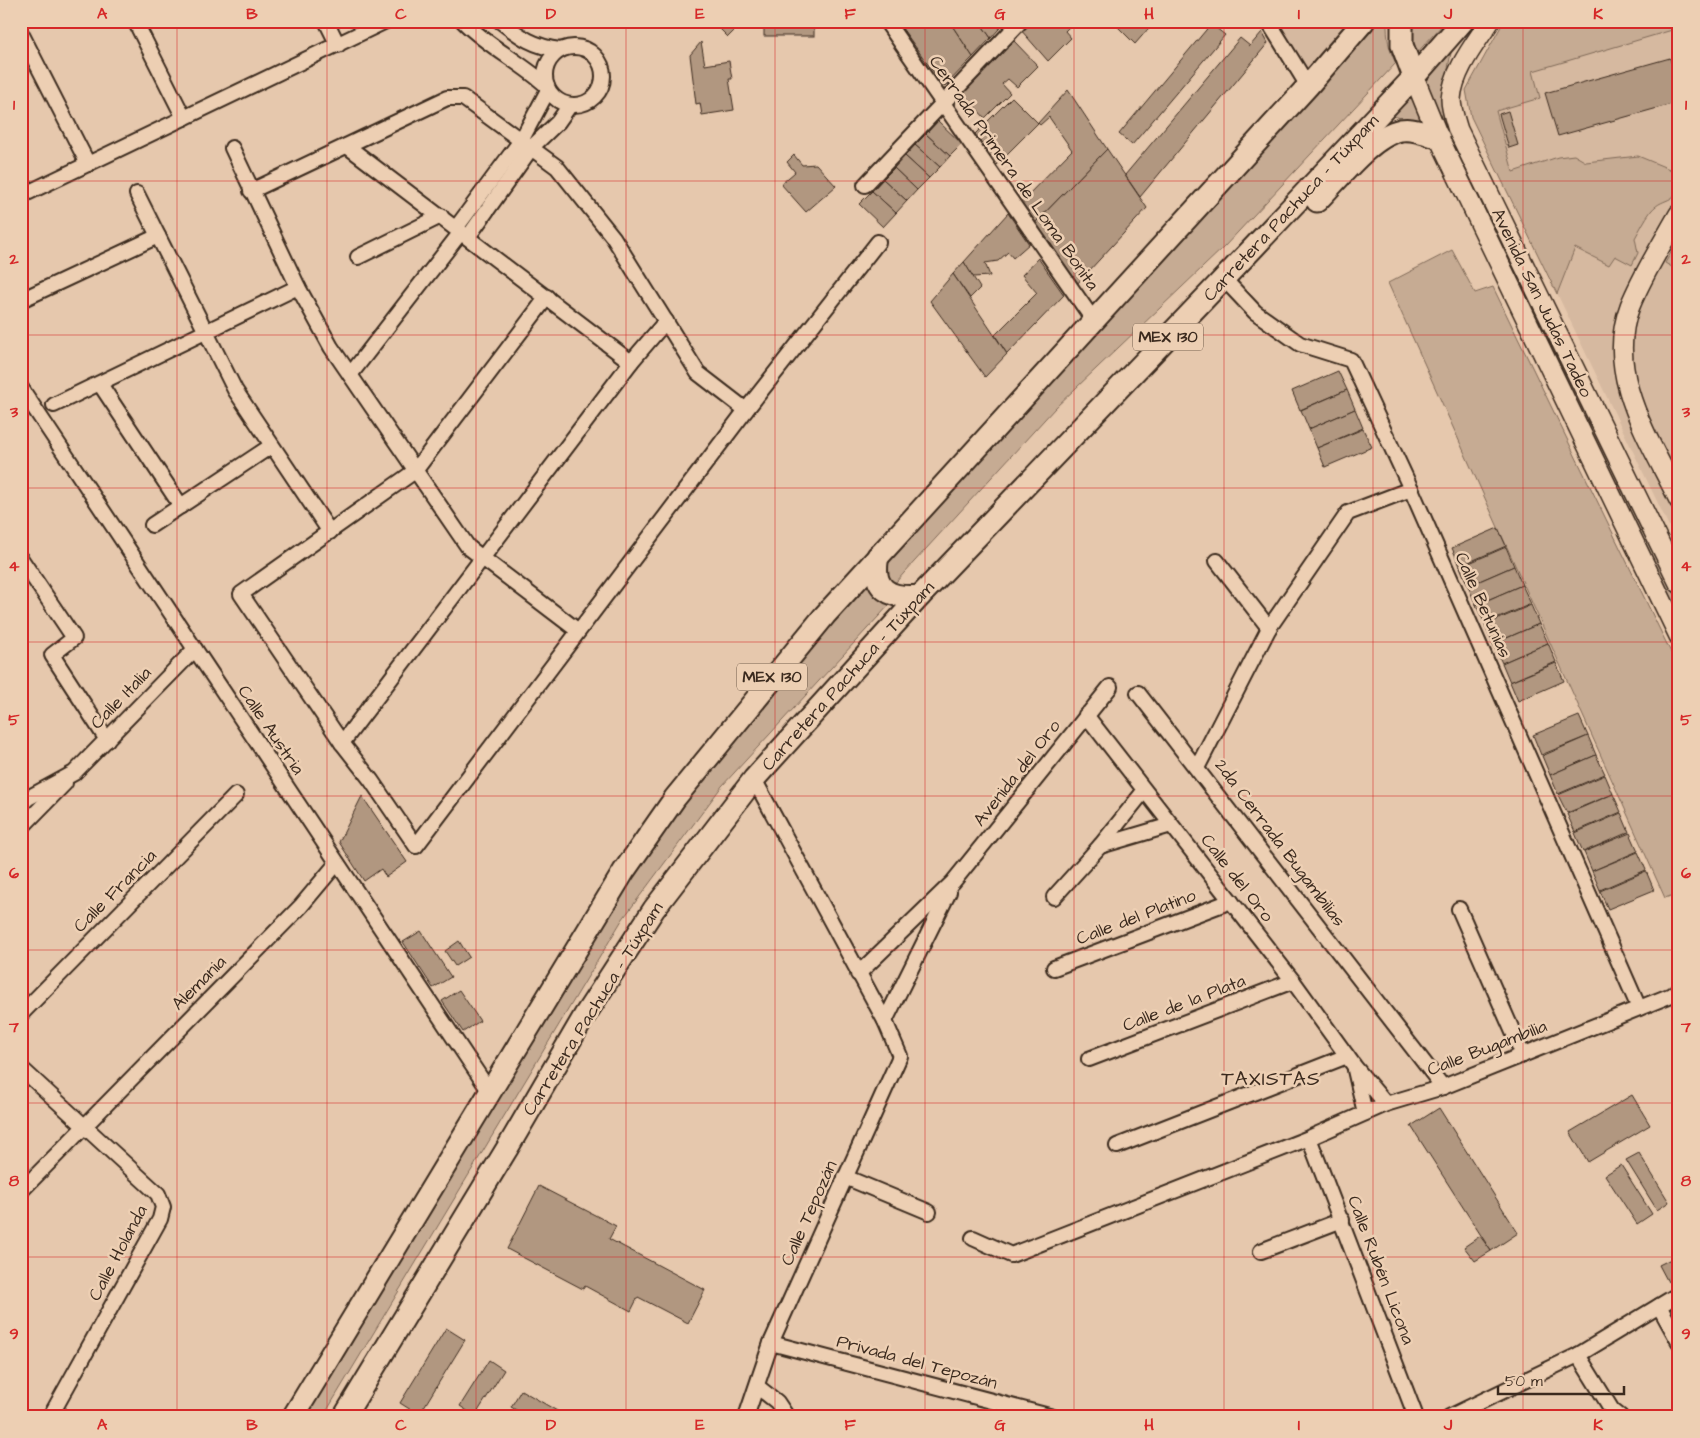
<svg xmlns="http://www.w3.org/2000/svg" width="1700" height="1438" viewBox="0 0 1700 1438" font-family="'Architects Daughter',sans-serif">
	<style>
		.built { fill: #d6b9a0 }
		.green { fill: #c6ab93; stroke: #806a58 }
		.building { fill: #b19780; stroke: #3b2a1e }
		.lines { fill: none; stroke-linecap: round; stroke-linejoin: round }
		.street-casing { stroke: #3b2a1e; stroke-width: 18 }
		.secondary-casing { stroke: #3b2a1e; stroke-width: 22 }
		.primary-casing { stroke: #3b2a1e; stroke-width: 25 }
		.street { stroke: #edcfb3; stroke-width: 14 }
		.secondary { stroke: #edcfb3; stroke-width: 19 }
		.primary { stroke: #edcfb3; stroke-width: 21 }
		.grid { fill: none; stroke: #d62828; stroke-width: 1; stroke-opacity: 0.55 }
		.labels { text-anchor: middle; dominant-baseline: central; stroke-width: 5; stroke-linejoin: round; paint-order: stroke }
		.shield { fill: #edcfb3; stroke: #705c4b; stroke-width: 1 }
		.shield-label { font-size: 16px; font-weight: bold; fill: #3b2a1e }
		.street-label { font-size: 18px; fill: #3b2a1e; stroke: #edcfb3 }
		.quarter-label { font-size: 20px; letter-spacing: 1px; fill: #3b2a1e; stroke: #edcfb3 }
		.neatline { fill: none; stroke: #d62828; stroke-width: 2 }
		.grid-label { font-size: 16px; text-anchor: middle; font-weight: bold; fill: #d62828 }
	</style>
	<rect width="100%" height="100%" fill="#e6c8ad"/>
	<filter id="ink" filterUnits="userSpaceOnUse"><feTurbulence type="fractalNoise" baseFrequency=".02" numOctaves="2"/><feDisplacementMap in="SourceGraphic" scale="10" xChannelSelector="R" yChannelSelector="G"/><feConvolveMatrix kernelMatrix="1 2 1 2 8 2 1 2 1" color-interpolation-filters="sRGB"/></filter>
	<g filter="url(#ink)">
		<g class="built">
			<path d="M 1275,21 L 1375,21 L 1320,88 Z"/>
			<path d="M 1540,21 L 1679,21 L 1679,547 L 1477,127 Z"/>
		</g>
		<g class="green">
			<path d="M 1364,21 L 1387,21 C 1387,37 1388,49 1396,63 L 1224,247 L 1055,408 L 904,573 L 896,582 L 890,582 L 883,570 L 892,559 Z"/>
			<path d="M 1410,21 L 1446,21 L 1414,56 L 1411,46 Z"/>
			<path d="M 1504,21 L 1679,21 L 1679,28 L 1533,71 L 1540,98 L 1496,111 L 1513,172 L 1558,157 L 1574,155 L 1586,162 L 1638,156 L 1679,173 C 1679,208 1665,194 1651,211 C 1645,219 1640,229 1635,238 L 1638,253 L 1632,265 L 1615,256 L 1609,265 L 1575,248 L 1557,294 L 1471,117 L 1466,90 Z"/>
			<path d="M 1451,53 L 1442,98 L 1447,121 L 1442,123 L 1424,81 Z"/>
			<path d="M 1413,95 L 1429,129 L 1417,122 L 1393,116 Z"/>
			<path d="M 1484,204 L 1679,603 L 1679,614 L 1480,205 Z"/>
			<path d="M 1679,239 L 1679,271 L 1665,263 Z"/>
			<path d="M 1452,250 L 1475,293 L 1493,287 L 1679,669 L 1679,893 L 1665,898 L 1388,283 Z"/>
			<path d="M 866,584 L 874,592 L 891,603 L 722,786 L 622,920 L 323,1417 L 300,1417 L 608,909 L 705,768 Z"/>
		</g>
		<g class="building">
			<path d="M 725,21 L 744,21 L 728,37 L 719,28 Z"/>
			<rect x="764" y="21" width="50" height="15"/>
			<path d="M 897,21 L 949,21 L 973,57 L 944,87 Z"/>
			<path d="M 949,21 L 979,21 L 991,38 L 973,57 Z"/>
			<path d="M 979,21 L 1006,21 L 991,38 Z"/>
			<path d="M 1027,21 L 1075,21 L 1065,31 L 1071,38 L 1048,61 L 1020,29 Z"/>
			<path d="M 1112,21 L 1155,21 L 1135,44 Z"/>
			<path d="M 1211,24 L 1225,35 L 1132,145 L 1119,134 Z"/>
			<path d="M 1262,32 L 1268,43 L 1140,197 L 1125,175 L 1240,38 L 1250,46 Z"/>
			<path d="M 1014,41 L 1038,66 L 1017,87 L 1008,79 L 1002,84 L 1010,93 L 985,118 L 963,94 Z"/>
			<path d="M 701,42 L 705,65 L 729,61 L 732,79 L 729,79 L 734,110 L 702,115 L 700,103 L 696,104 L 690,55 Z"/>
			<path d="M 1670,58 L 1679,90 L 1679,102 L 1558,136 L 1545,93 Z"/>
			<path d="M 1068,90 L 1107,149 L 1035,223 L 1021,202 L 1072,150 L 1049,117 L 1040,125 L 1038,123 Z"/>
			<path d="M 1012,97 L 1038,123 L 996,165 L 975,134 Z"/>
			<path d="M 1508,111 L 1518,145 L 1509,148 L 1499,114 Z"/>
			<path d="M 938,121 L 962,144 L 950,156 L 926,134 Z"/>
			<path d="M 926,134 L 950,156 L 940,167 L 915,145 Z"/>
			<path d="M 915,145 L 940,167 L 929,178 L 905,156 Z"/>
			<path d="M 1107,149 L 1147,208 L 1076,285 L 1035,223 Z"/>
			<path d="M 794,155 L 802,165 L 816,164 L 836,186 L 806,212 L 781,184 L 795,172 L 787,162 Z"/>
			<path d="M 905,156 L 929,178 L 917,190 L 894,168 Z"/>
			<path d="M 894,168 L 917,190 L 907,201 L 883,179 Z"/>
			<path d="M 883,179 L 907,201 L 896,213 L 872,191 Z"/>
			<path d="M 872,191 L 896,213 L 883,227 L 859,204 Z"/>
			<path d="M 1008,213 L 1029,244 L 1013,258 L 1008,252 L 998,261 L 985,263 L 990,276 L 973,277 L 964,262 Z"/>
			<path d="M 1038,258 L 1064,295 L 1007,354 L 995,335 L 1037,293 L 1022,275 Z"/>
			<path d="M 964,262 L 980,288 L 970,298 L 953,274 Z"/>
			<path d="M 953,274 L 1007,354 L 985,377 L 930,301 Z"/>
			<path d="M 1338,371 L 1347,390 L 1300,410 L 1292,391 Z"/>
			<path d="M 1347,390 L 1355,409 L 1309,429 L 1301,410 Z"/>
			<path d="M 1355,409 L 1363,428 L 1317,448 L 1309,429 Z"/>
			<path d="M 1363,429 L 1372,447 L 1325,467 L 1317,448 Z"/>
			<path d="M 1498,528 L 1506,546 L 1460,566 L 1452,548 Z"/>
			<path d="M 1506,547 L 1514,566 L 1468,586 L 1460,567 Z"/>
			<path d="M 1514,566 L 1522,585 L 1476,605 L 1468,586 Z"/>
			<path d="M 1522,585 L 1531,604 L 1485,624 L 1476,605 Z"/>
			<path d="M 1531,605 L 1539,624 L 1493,644 L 1485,625 Z"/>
			<path d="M 1539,624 L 1548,643 L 1502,663 L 1493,644 Z"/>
			<path d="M 1548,643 L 1556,662 L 1510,682 L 1502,663 Z"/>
			<path d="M 1556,663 L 1564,681 L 1518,701 L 1510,682 Z"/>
			<path d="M 1579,716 L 1588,736 L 1541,755 L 1533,735 Z"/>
			<path d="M 1588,736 L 1596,755 L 1550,775 L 1542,756 Z"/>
			<path d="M 1596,755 L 1605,774 L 1558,794 L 1550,775 Z"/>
			<path d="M 1605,775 L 1613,794 L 1567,813 L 1558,795 Z"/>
			<path d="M 1613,794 L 1621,812 L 1575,832 L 1567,814 Z"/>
			<path d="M 362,796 L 407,862 L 386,877 L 381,869 L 364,881 L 339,842 Z"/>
			<path d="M 1621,813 L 1629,832 L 1583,852 L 1575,833 Z"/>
			<path d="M 1630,833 L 1638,851 L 1592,871 L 1584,852 Z"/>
			<path d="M 1638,852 L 1646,870 L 1600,890 L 1592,871 Z"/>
			<path d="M 1646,871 L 1654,890 L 1608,909 L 1600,891 Z"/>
			<path d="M 421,931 L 451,977 L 433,988 L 403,942 Z"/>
			<path d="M 459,941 L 469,957 L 455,966 L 445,951 Z"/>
			<path d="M 459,990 L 480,1021 L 463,1032 L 442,1001 Z"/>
			<path d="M 1632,1095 L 1650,1125 L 1588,1162 L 1570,1132 Z"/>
			<path d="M 1439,1108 L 1518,1233 L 1491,1251 L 1411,1126 Z"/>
			<path d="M 1639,1153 L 1669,1202 L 1657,1210 L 1626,1160 Z"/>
			<path d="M 1621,1165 L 1652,1214 L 1637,1224 L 1605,1175 Z"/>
			<path d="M 539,1186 L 616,1226 L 609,1239 L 705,1290 L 688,1323 L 638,1297 L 631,1311 L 585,1286 L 583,1289 L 507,1249 Z"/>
			<path d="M 1480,1236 L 1491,1251 L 1475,1261 L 1464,1247 Z"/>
			<path d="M 1679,1255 L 1679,1277 L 1668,1282 L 1659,1265 Z"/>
			<path d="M 446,1328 L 465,1340 L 419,1415 L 400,1403 Z"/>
			<path d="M 489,1360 L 504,1370 L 475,1416 L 460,1406 Z"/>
			<path d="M 521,1390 L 564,1415 L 563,1417 L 528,1417 L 511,1407 Z"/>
		</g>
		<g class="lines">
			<g class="street-casing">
				<g id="street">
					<path d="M 135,21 L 184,118"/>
					<path d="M 326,21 L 338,45"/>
					<path d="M 463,21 C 488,47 521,62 547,86"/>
					<path d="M 500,21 C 522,38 533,46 560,50"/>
					<path d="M 886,21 L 1094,321"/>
					<path d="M 1268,21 L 1308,86"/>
					<path d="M 21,33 L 88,164"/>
					<circle cx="574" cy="76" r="29"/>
					<path d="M 347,146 L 631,362"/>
					<path d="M 232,148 L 298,287 L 331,347 L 468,547 L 577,630"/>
					<path d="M 865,185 L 1021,21"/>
					<path d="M 251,191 L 447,98 L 463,98 L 557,167 L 613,237 L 698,373 L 746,410"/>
					<path d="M 137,194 L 235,390 L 330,532"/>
					<path d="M 21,196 L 386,21"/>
					<path d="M 456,228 L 522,139 L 548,90"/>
					<path d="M 468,237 L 532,147 L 558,122 L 570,105"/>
					<path d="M 358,257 L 441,216"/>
					<path d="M 1224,279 L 1255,312 L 1300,344 L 1351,360 L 1411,489 L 1639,1008"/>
					<path d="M 547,297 L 415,471 L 241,594 L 342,743 L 371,780 L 416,846 L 746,410 L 878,242"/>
					<path d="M 21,300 L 158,236"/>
					<path d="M 350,375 L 461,232"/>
					<path d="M 100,384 L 181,506"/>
					<path d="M 21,388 L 490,1092"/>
					<path d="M 54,405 L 298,287"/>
					<path d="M 152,525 L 271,446"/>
					<path d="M 21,559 L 74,638 L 52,655 L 107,740"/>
					<path d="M 1217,561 L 1269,628"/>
					<path d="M 1138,693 L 1443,1087"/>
					<path d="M 1086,715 L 1293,981 L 1355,1067 L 1386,1104"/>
					<path d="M 342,743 L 631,362 L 666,321"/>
					<path d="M 1197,768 L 1269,628 L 1348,513 L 1411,489"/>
					<path d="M 21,805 L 28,798 L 74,773 L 195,649"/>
					<path d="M 21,828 L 65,783"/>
					<path d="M 1100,846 L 1171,825"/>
					<path d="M 1054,897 L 1100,846 L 1144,791"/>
					<path d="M 1459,909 L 1523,1055"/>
					<path d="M 1054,968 L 1231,901"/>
					<path d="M 858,974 L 953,882 L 1110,687"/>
					<path d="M 21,1014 L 236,795"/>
					<path d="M 885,1021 L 949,892"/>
					<path d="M 1089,1059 L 1293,981"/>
					<path d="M 21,1068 L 158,1194 L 163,1207 L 160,1219 L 50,1417"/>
					<path d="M 1355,1070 L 1365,1113"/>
					<path d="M 1309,1138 L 1416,1417"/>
					<path d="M 1117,1146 L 1347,1056"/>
					<path d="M 845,1177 L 929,1212"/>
					<path d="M 21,1191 L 301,906 L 337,863"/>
					<path d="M 973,1238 L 1011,1255 L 1309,1138 L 1386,1104 L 1443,1087 L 1679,992"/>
					<path d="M 1261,1251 L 1342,1220"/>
					<path d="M 1659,1306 L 1679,1342"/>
					<path d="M 771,1343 L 1053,1417"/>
					<path d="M 1578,1355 L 1612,1410 L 1621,1417"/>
					<path d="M 758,1387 L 777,1402 L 787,1417"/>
					<path d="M 746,1417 L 771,1343 L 900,1056 L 885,1021 L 754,779"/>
					<path d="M 1449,1417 L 1578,1355 L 1679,1294"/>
				</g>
			</g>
			<g class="secondary-casing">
				<g id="secondary">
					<path d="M 1490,21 C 1475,44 1453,71 1451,99 C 1451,109 1455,120 1458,130 L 1679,583"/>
					<path d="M 1414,77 L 1439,138 L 1679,636"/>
					<path d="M 1679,214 C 1662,244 1643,274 1630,306 C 1604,374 1650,440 1679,500"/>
				</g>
			</g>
			<g class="primary-casing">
				<g id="primary">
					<path d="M 1402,21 L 1402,45 L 1414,77"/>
					<path d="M 1317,201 C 1338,180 1371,136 1401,130 C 1414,128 1427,134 1439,138"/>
					<path d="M 878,556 C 871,590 890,599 920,596"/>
					<path d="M 293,1417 L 624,871 L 675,798 L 825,615 L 1308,86 L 1364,21"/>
					<path d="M 344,1417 L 508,1147 L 585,1015 L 654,909 L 754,779 L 920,596 L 1254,247 L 1414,77 L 1463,21"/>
				</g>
			</g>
			<use href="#street" class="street"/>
			<use href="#secondary" class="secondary"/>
			<use href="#primary" class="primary"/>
		</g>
	</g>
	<path class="grid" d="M 177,21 L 177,1417M 327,21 L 327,1417M 476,21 L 476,1417M 626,21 L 626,1417M 775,21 L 775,1417M 925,21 L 925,1417M 1074,21 L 1074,1417M 1224,21 L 1224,1417M 1373,21 L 1373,1417M 1523,21 L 1523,1417M 21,181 L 1679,181M 21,335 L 1679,335M 21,488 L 1679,488M 21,642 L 1679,642M 21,796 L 1679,796M 21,950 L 1679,950M 21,1103 L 1679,1103M 21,1257 L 1679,1257"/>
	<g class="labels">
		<g class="shield">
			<rect x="1133" y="323.5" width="70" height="27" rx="4"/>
			<rect x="737" y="663.5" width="70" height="27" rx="4"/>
		</g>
		<g class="shield-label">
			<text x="1168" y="337">MEX 130</text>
			<text x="772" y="677">MEX 130</text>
		</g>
		<g class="street-label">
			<text transform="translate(1014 173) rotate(55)">Cerrada Primera de Loma Bonita</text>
			<text transform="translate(1291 208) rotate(-47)">Carretera Pachuca - Túxpam</text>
			<text transform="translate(1542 303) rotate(64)">Avenida San Judas Tadeo</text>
			<text transform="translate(1483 605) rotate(66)">Calle Betunias</text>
			<text transform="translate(848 676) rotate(-48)">Carretera Pachuca - Túxpam</text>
			<text transform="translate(121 698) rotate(-46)">Calle Italia</text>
			<text transform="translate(271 730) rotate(56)">Calle Austria</text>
			<text transform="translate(1017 773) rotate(-52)">Avenida del Oro</text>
			<text transform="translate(1280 843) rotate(53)">2da Cerrada Bugambilias</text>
			<text transform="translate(1237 878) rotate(52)">Calle del Oro</text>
			<text transform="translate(115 891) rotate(-45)">Calle Francia</text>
			<text transform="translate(1136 917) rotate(-21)">Calle del Platino</text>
			<text transform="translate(199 983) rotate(-45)">Alemania</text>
			<text transform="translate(1184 1003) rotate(-21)">Calle de la Plata</text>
			<text transform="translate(593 1009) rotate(-58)">Carretera Pachuca - Túxpam</text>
			<text transform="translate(1487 1048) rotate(-21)">Calle Bugambilia</text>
			<text transform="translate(809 1213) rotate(-66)">Calle Tepozán</text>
			<text transform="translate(118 1253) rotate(-62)">Calle Holanda</text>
			<text transform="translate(1381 1270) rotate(69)">Calle Rubén Licona</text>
			<text transform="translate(917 1362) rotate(15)">Privada del Tepozán</text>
		</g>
		<g class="quarter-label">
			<text x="1271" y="1079">TAXISTAS</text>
		</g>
	</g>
	<rect width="1700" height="1438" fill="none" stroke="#edcfb3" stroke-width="55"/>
	<path d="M1498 1386v8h126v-8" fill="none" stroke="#3b2a1e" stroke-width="2.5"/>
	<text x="1505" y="1386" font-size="15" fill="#3b2a1e" stroke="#edcfb3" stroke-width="4" paint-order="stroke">50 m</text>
	<rect x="28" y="28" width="1644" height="1382" class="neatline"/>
	<g class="grid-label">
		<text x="102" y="19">A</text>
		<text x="252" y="19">B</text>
		<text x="401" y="19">C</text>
		<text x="551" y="19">D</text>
		<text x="700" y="19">E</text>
		<text x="850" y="19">F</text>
		<text x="1000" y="19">G</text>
		<text x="1149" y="19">H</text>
		<text x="1299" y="19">I</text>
		<text x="1448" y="19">J</text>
		<text x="1598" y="19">K</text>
		<text x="14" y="110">1</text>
		<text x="1686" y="110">1</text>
		<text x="14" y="264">2</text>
		<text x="1686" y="264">2</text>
		<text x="14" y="417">3</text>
		<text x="1686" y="417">3</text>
		<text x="14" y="571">4</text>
		<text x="1686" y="571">4</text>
		<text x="14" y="725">5</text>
		<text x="1686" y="725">5</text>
		<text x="14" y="878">6</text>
		<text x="1686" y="878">6</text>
		<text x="14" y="1032">7</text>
		<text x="1686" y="1032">7</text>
		<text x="14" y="1186">8</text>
		<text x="1686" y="1186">8</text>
		<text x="14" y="1339">9</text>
		<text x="1686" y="1339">9</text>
		<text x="102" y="1430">A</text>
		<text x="252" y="1430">B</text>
		<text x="401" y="1430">C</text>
		<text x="551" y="1430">D</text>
		<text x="700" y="1430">E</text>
		<text x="850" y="1430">F</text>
		<text x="1000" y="1430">G</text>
		<text x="1149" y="1430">H</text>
		<text x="1299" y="1430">I</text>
		<text x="1448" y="1430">J</text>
		<text x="1598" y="1430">K</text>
	</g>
</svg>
